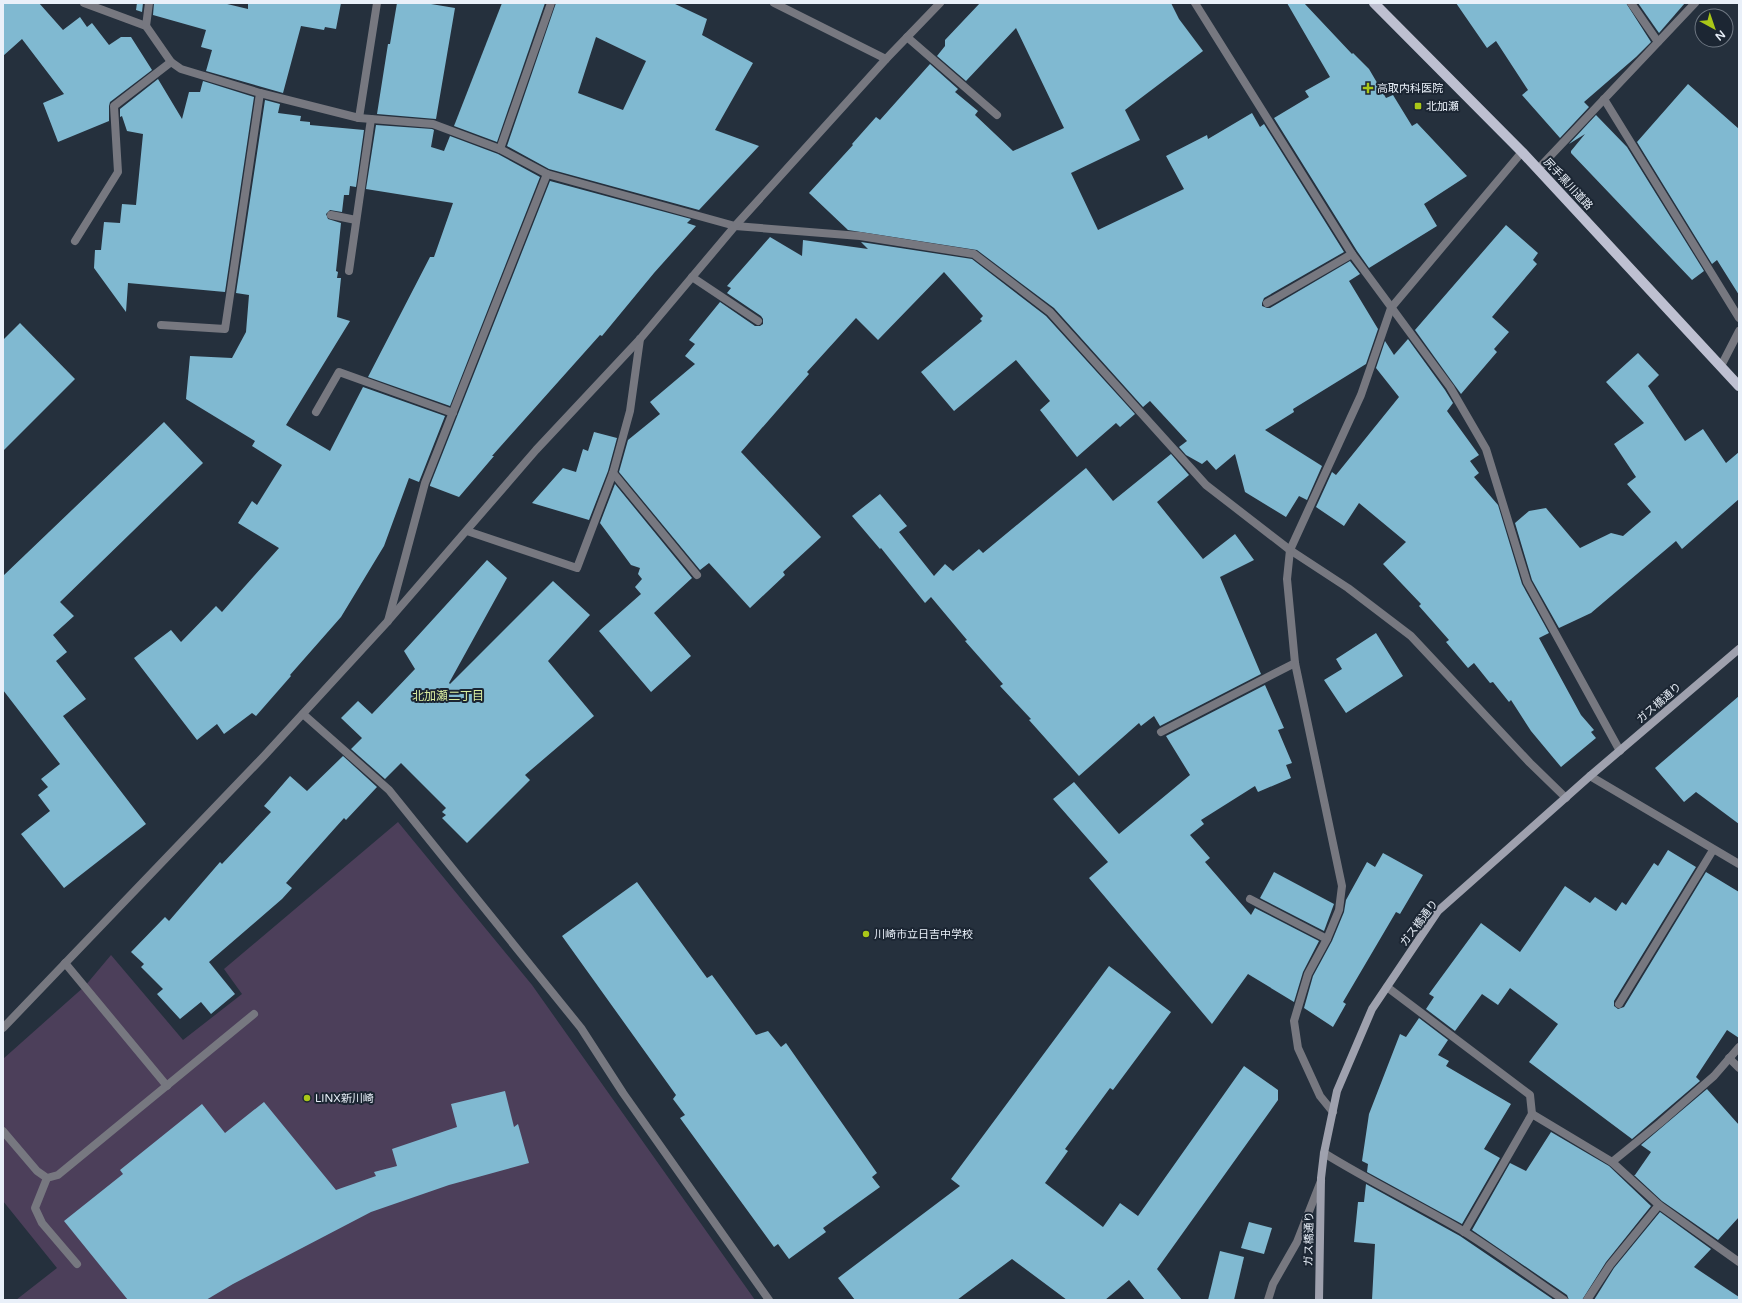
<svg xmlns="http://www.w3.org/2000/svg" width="1742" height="1303" viewBox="0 0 1742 1303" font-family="'Varela Round','Noto Sans JP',sans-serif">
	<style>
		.green { fill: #4c3f5a }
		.building { fill: #80b9d1; fill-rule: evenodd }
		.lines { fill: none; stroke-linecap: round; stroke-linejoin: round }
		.service { stroke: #777880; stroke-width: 8 }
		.minor { stroke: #777880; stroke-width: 8 }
		.tertiary { stroke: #777880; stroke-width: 8 }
		.secondary { stroke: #9fa1ae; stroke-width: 8 }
		.primary { stroke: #bec0d1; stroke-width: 10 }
		.poi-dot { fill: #aac718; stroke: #1c2633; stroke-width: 1.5 }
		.labels { text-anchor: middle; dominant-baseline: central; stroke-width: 4; stroke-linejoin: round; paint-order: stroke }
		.poi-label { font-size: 11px; fill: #e9f0f9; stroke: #1c2633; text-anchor: start }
		.street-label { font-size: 11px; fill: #e9f0f9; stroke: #1c2633 }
		.neighbourhood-label { font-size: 12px; fill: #d9eca0; stroke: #1c2633 }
	</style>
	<rect width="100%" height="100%" fill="#25303d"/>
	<path class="green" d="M 398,822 L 532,985 L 755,1300 L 16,1300 L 57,1268 L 3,1201 L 3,1059 L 85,986 L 111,955 L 183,1040 L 242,994 L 224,969 Z"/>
	<g class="building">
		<path d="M 3,3 L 39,3 L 63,30 L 80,17 L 87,27 L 92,23 L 109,45 L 121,37 L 131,37 L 152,70 L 110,102 L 109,106 L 109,121 L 58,142 L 43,103 L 64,94 L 22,39 L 3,56 Z"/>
		<path d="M 137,3 L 143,3 L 142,12 L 136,10 Z"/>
		<path d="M 154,3 L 223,3 L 248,9 L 248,3 L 341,3 L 336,29 L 325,27 L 324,30 L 301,26 L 283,93 L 206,71 L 212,50 L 201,47 L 206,30 L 153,15 Z"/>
		<path d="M 397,3 L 425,3 L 455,8 L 436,119 L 377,114 L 388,44 L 390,44 Z"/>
		<path d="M 502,3 L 545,3 L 497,142 L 454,126 Z"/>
		<path d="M 556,3 L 673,3 L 707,19 L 702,35 L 753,63 L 715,130 L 759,146 L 699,210 L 549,169 L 507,146 ZM 596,37 L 646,61 L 623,110 L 578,93 Z"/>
		<path d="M 980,3 L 1171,3 L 1179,19 L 1203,51 L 1125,110 L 1140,140 L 1071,173 L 1098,230 L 1184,189 L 1166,156 L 1207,135 L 1208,139 L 1252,113 L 1260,127 L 1264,124 L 1344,252 L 1264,298 L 1262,303 L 1262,306 L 1267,308 L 1270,308 L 1350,261 L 1360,274 L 1349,281 L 1378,329 L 1366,364 L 1293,409 L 1294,412 L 1265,430 L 1322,466 L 1307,500 L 1299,496 L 1286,517 L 1245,492 L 1235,454 L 1216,470 L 1207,460 L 1202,464 L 1186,455 L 1179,447 L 1187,441 L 1150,401 L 1143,407 L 1054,308 L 977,250 L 848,230 L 809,193 L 853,145 L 852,144 L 876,117 L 880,120 L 930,64 L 958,89 L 955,92 L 978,111 L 975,115 L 1013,151 L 1064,128 L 1016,28 L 966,81 L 937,56 L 945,46 L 945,40 Z"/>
		<path d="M 1287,3 L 1304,3 L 1352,54 L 1353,53 L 1369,69 L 1386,98 L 1393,95 L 1412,126 L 1417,123 L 1467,176 L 1424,204 L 1437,226 L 1369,268 L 1357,251 L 1274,118 L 1309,97 L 1305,91 L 1330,77 Z"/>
		<path d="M 1456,3 L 1626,3 L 1651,42 L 1636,57 L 1584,102 L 1589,107 L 1560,138 L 1522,95 L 1528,90 L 1496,41 L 1487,48 Z"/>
		<path d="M 1638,3 L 1685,3 L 1659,33 Z"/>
		<path d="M 158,79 L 182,119 L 189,92 L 200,92 L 203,81 L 254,97 L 225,292 L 128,283 L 126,312 L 94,268 L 95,250 L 101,250 L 104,222 L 120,223 L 122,204 L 136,205 L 143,134 L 127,131 L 122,116 L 120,117 L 120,109 Z"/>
		<path d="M 1688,84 L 1739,129 L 1739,295 L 1717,260 L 1712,264 L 1637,142 Z"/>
		<path d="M 265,100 L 280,104 L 278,113 L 301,116 L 300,121 L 310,122 L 310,125 L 364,130 L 356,187 L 350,186 L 349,195 L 344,195 L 342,212 L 330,210 L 326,214 L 328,219 L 341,223 L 336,271 L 338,272 L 337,278 L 341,278 L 337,317 L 350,321 L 286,425 L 330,451 L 363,387 L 445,416 L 419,482 L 409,478 L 384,546 L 341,617 L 290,675 L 291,676 L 256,716 L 252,713 L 224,734 L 217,724 L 197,740 L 134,658 L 171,630 L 181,642 L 216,606 L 222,612 L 279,548 L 238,523 L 252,501 L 257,505 L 282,465 L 252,446 L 255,441 L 186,399 L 190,356 L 232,358 L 246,332 L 249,295 L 236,293 Z"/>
		<path d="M 1596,115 L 1627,147 L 1704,271 L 1692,280 L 1571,153 L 1571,151 L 1585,134 L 1569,144 Z"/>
		<path d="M 376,125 L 432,129 L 434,130 L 431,147 L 444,151 L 450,136 L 498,154 L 540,177 L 450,406 L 368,377 L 430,257 L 434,257 L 453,203 L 366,189 Z"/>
		<path d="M 550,181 L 691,219 L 687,223 L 696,226 L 654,273 L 602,336 L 600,335 L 492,456 L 494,456 L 459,497 L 430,486 L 430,485 Z"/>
		<path d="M 1506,225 L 1538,253 L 1533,260 L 1537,264 L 1492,317 L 1509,332 L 1494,349 L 1497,352 L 1461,394 L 1415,330 Z"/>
		<path d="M 770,237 L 802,256 L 803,240 L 868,249 L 861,242 L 972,259 L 1046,316 L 1135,414 L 1120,427 L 1116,423 L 1077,457 L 1040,410 L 1050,401 L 1016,360 L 954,411 L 921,372 L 982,321 L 980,319 L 983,316 L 944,272 L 878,340 L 856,318 L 807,372 L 809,374 L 741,452 L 821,537 L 783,572 L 785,575 L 750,608 L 709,563 L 700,570 L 619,472 L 628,440 L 660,414 L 650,402 L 695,364 L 685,356 L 695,344 L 689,340 L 720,302 L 755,326 L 760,326 L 763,324 L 763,319 L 761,316 L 727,293 L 731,288 L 727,286 Z"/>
		<path d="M 20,323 L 75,379 L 3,451 L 3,340 Z"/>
		<path d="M 1408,339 L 1445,390 L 1453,403 L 1447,411 L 1479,455 L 1470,461 L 1479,473 L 1474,477 L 1498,505 L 1522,584 L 1549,633 L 1539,638 L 1581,715 L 1594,730 L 1591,732 L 1596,738 L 1561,767 L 1531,731 L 1511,700 L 1509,702 L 1493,682 L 1490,683 L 1474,663 L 1468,668 L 1446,642 L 1449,640 L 1419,606 L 1421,604 L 1383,564 L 1406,542 L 1359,503 L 1344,526 L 1316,507 L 1332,472 L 1336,475 L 1399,397 L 1376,368 L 1385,341 L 1394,355 Z"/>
		<path d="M 1638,353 L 1659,375 L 1648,386 L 1685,441 L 1703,429 L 1726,463 L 1739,452 L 1739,499 L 1682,549 L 1676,541 L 1591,613 L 1559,628 L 1532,580 L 1515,523 L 1529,511 L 1546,508 L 1580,548 L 1611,533 L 1623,536 L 1651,512 L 1627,484 L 1636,477 L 1614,444 L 1644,423 L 1606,382 Z"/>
		<path d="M 164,422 L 203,463 L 60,602 L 74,616 L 53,635 L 67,652 L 56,661 L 86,699 L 63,716 L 146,824 L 64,888 L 21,834 L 50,811 L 38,795 L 48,787 L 41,779 L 60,764 L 3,690 L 3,576 Z"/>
		<path d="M 594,432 L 617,438 L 608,471 L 589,520 L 532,503 L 563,468 L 576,472 L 583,449 L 588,451 Z"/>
		<path d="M 1171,454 L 1189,475 L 1157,502 L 1203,559 L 1235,534 L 1254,560 L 1220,577 L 1261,674 L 1160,726 L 1154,716 L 1141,726 L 1139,723 L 1079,776 L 1029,720 L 1031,719 L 1000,686 L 1003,684 L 965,641 L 967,640 L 931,597 L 925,603 L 881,548 L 880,549 L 852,516 L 880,494 L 907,526 L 899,532 L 934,576 L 945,564 L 953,571 L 979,549 L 983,553 L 1086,468 L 1113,501 Z"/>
		<path d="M 615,484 L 692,578 L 654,613 L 691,656 L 651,692 L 599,631 L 641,594 L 635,587 L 642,579 L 638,574 L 640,568 L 631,565 L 600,523 Z"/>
		<path d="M 487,560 L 507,578 L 449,683 L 450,684 L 553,581 L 590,615 L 548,661 L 594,716 L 525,775 L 530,780 L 467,843 L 442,818 L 446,815 L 442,812 L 446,808 L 401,763 L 385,779 L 351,749 L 362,738 L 341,718 L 358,701 L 372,714 L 415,669 L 404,651 Z"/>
		<path d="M 1376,633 L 1403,676 L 1346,713 L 1324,680 L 1342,669 L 1336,659 Z"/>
		<path d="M 1265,685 L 1284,728 L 1278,730 L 1292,763 L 1286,765 L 1291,778 L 1258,792 L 1255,786 L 1201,820 L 1204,824 L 1190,835 L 1210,858 L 1205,862 L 1251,915 L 1255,908 L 1319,941 L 1303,972 L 1294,1002 L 1248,974 L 1212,1024 L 1089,878 L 1108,862 L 1053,799 L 1074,782 L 1119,834 L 1190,775 L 1166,736 Z"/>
		<path d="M 1739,696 L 1739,824 L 1696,792 L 1684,802 L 1655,768 Z"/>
		<path d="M 343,756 L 377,787 L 346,820 L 344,818 L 286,883 L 292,888 L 282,899 L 209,962 L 235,994 L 211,1014 L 201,1002 L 180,1019 L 157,994 L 163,989 L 141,967 L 144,964 L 131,952 L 165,917 L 169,921 L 220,862 L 222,864 L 271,812 L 264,806 L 290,776 L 307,791 Z"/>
		<path d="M 1668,850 L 1696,867 L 1614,1001 L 1614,1006 L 1618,1009 L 1624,1007 L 1706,872 L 1739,892 L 1739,1038 L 1727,1030 L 1696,1077 L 1700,1081 L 1632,1139 L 1529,1062 L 1558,1024 L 1510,988 L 1498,1005 L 1482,994 L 1455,1031 L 1426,1009 L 1434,997 L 1429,994 L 1481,923 L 1520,952 L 1565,886 L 1590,903 L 1595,897 L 1616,911 L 1622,902 L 1626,905 L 1654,863 L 1658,866 Z"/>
		<path d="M 1383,853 L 1423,875 L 1400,914 L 1396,912 L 1343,1002 L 1346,1004 L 1333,1027 L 1304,1008 L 1313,976 L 1332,941 L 1344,912 L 1346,900 L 1367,862 L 1375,867 Z"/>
		<path d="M 1274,872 L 1334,904 L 1324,931 L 1260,898 Z"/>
		<path d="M 637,882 L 707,978 L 712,975 L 756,1035 L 768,1031 L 781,1047 L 786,1043 L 877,1173 L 872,1177 L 880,1187 L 823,1228 L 826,1232 L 789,1259 L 778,1244 L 774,1247 L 680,1118 L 685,1115 L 673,1099 L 676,1095 L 562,936 Z"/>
		<path d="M 1109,966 L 1171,1012 L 1113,1090 L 1110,1088 L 1065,1149 L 1068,1151 L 1045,1183 L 1103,1227 L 1120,1203 L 1138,1216 L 1244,1066 L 1278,1090 L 1278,1100 L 1157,1269 L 1182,1300 L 1145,1300 L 1129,1280 L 1105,1300 L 1067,1300 L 1012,1259 L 957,1300 L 855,1300 L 838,1278 L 960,1186 L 951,1179 Z"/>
		<path d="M 1419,1018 L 1448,1040 L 1438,1055 L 1449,1061 L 1446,1066 L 1511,1104 L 1484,1149 L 1500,1158 L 1462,1224 L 1367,1172 L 1368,1164 L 1362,1161 L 1369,1114 L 1400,1034 L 1406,1037 Z"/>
		<path d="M 1707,1089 L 1739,1125 L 1739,1217 L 1718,1240 L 1662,1201 L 1634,1175 L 1635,1175 L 1651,1152 L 1641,1145 Z"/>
		<path d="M 505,1091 L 514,1127 L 518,1124 L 529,1163 L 449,1185 L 371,1212 L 233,1284 L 206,1300 L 128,1300 L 64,1221 L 123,1174 L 120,1170 L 202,1104 L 225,1133 L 264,1102 L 336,1190 L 376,1176 L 374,1172 L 397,1166 L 392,1149 L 457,1127 L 451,1104 Z"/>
		<path d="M 1551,1132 L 1609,1166 L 1651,1206 L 1606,1262 L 1582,1300 L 1569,1300 L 1567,1295 L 1472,1230 L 1510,1163 L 1526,1171 Z"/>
		<path d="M 1366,1184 L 1460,1236 L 1554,1300 L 1372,1300 L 1375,1244 L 1354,1242 L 1358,1202 L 1364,1202 Z"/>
		<path d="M 1660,1212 L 1711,1249 L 1694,1267 L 1739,1297 L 1739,1300 L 1594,1300 L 1614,1268 Z"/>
		<path d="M 1249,1222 L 1272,1228 L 1264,1254 L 1241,1248 Z"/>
		<path d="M 1220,1251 L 1244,1257 L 1234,1300 L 1208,1300 Z"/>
	</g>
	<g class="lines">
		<g class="service">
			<path d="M 907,37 L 997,115"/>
			<path d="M 1604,99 L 1739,318"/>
			<path d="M 359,118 L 377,3"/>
			<path d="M 331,215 L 356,220"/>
			<path d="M 75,241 L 118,172 L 114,106 L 171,62"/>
			<path d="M 349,271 L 371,119"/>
			<path d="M 692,277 L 758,321"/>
			<path d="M 1267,303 L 1352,254"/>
			<path d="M 161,325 L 225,329 L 260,93"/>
			<path d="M 1721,366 L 1739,331"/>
			<path d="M 316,412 L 339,372 L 453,413"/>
			<path d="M 613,473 L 697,575"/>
			<path d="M 1161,732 L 1295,663"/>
			<path d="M 1250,899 L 1327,939"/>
			<path d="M 65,963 L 167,1086"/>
			<path d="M 1387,987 L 1530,1095 L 1532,1114"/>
			<path d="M 1619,1004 L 1713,850"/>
			<path d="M 1729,1058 L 1739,1068"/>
			<path d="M 3,1131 L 37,1171 L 47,1178 L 58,1175 L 254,1014"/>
			<path d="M 1324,1153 C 1369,1181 1417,1204 1463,1231 C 1497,1252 1530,1277 1564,1300"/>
			<path d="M 1612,1162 L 1660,1123 L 1714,1076 L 1739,1047"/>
			<path d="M 47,1178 L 35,1208 L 42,1223 L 77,1264"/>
			<path d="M 1464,1232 L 1532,1114 L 1612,1162 L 1659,1205"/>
		</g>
		<g class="minor">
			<path d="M 84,3 L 146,26 L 171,62 L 181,69 L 260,93 L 359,118 L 433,124 L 500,149 L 547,174 L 735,226 L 860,236 L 974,254 L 1050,312 L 1206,485 L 1290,550 L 1348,588 L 1411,636 L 1530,763 L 1566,798"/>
			<path d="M 774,3 L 886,59"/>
			<path d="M 1195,3 L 1352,254 L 1450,387 L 1486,449 L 1527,582 L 1620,751"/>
			<path d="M 1631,3 L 1658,42"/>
			<path d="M 146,26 L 149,3"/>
			<path d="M 500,149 L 551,3"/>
			<path d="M 1538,169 L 1695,3"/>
			<path d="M 467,531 L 577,568 L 613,473 L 630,411 L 640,339"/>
			<path d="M 388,621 L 425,483 L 547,174"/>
			<path d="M 303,714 L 389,790 L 581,1028 L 623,1093 L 769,1300"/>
			<path d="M 1590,776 L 1739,864"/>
			<path d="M 1333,1112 L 1320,1096 L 1298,1048 L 1294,1021 L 1308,974 L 1327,939 L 1339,910 L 1342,886 L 1295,663 L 1287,579 L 1290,550 L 1361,395 L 1391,308 L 1522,152"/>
			<path d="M 1268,1300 L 1273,1284 L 1297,1242 L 1321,1181"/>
			<path d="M 1587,1300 L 1610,1265 L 1659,1205 L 1739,1262"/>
		</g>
		<path class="tertiary" d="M 3,1028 L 264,756 L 388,621 L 536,450 L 640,339 L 735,226 L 886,59 L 940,3"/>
		<path class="secondary" d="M 1319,1300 L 1321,1178 L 1324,1153 L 1337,1091 L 1372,1009 L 1438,911 L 1590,776 L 1739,649"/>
		<path class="primary" d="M 1374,3 L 1522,152 L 1739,386"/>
	</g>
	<g class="poi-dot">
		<path d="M1366 82h4v4h4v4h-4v4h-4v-4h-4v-4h4z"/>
		<rect x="1414" y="102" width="8" height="8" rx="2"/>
		<circle cx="866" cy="934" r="4"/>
		<circle cx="307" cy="1098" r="4"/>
	</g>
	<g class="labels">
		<g class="poi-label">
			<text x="1377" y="88">高取内科医院</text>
			<text x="1426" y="106">北加瀬</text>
			<text x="874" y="934">川崎市立日吉中学校</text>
			<text x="315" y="1098">LINX新川崎</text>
		</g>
		<g class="street-label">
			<text transform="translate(1568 184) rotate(47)">尻手黒川道路</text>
			<text transform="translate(1659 703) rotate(-41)">ガス橋通り</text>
			<text transform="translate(1419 923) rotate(-53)">ガス橋通り</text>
			<text transform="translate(1309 1239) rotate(-89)">ガス橋通り</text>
		</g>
		<g class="neighbourhood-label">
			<text x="448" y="696">北加瀬二丁目</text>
		</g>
	</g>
	<rect width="1742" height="1303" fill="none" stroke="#e9f0f9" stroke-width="8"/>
	<g transform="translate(1714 28) rotate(140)"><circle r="19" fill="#1c2633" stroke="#6e7782"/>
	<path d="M0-3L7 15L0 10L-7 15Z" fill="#aac718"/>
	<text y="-6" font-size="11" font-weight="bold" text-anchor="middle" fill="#e9f0f9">N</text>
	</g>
</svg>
